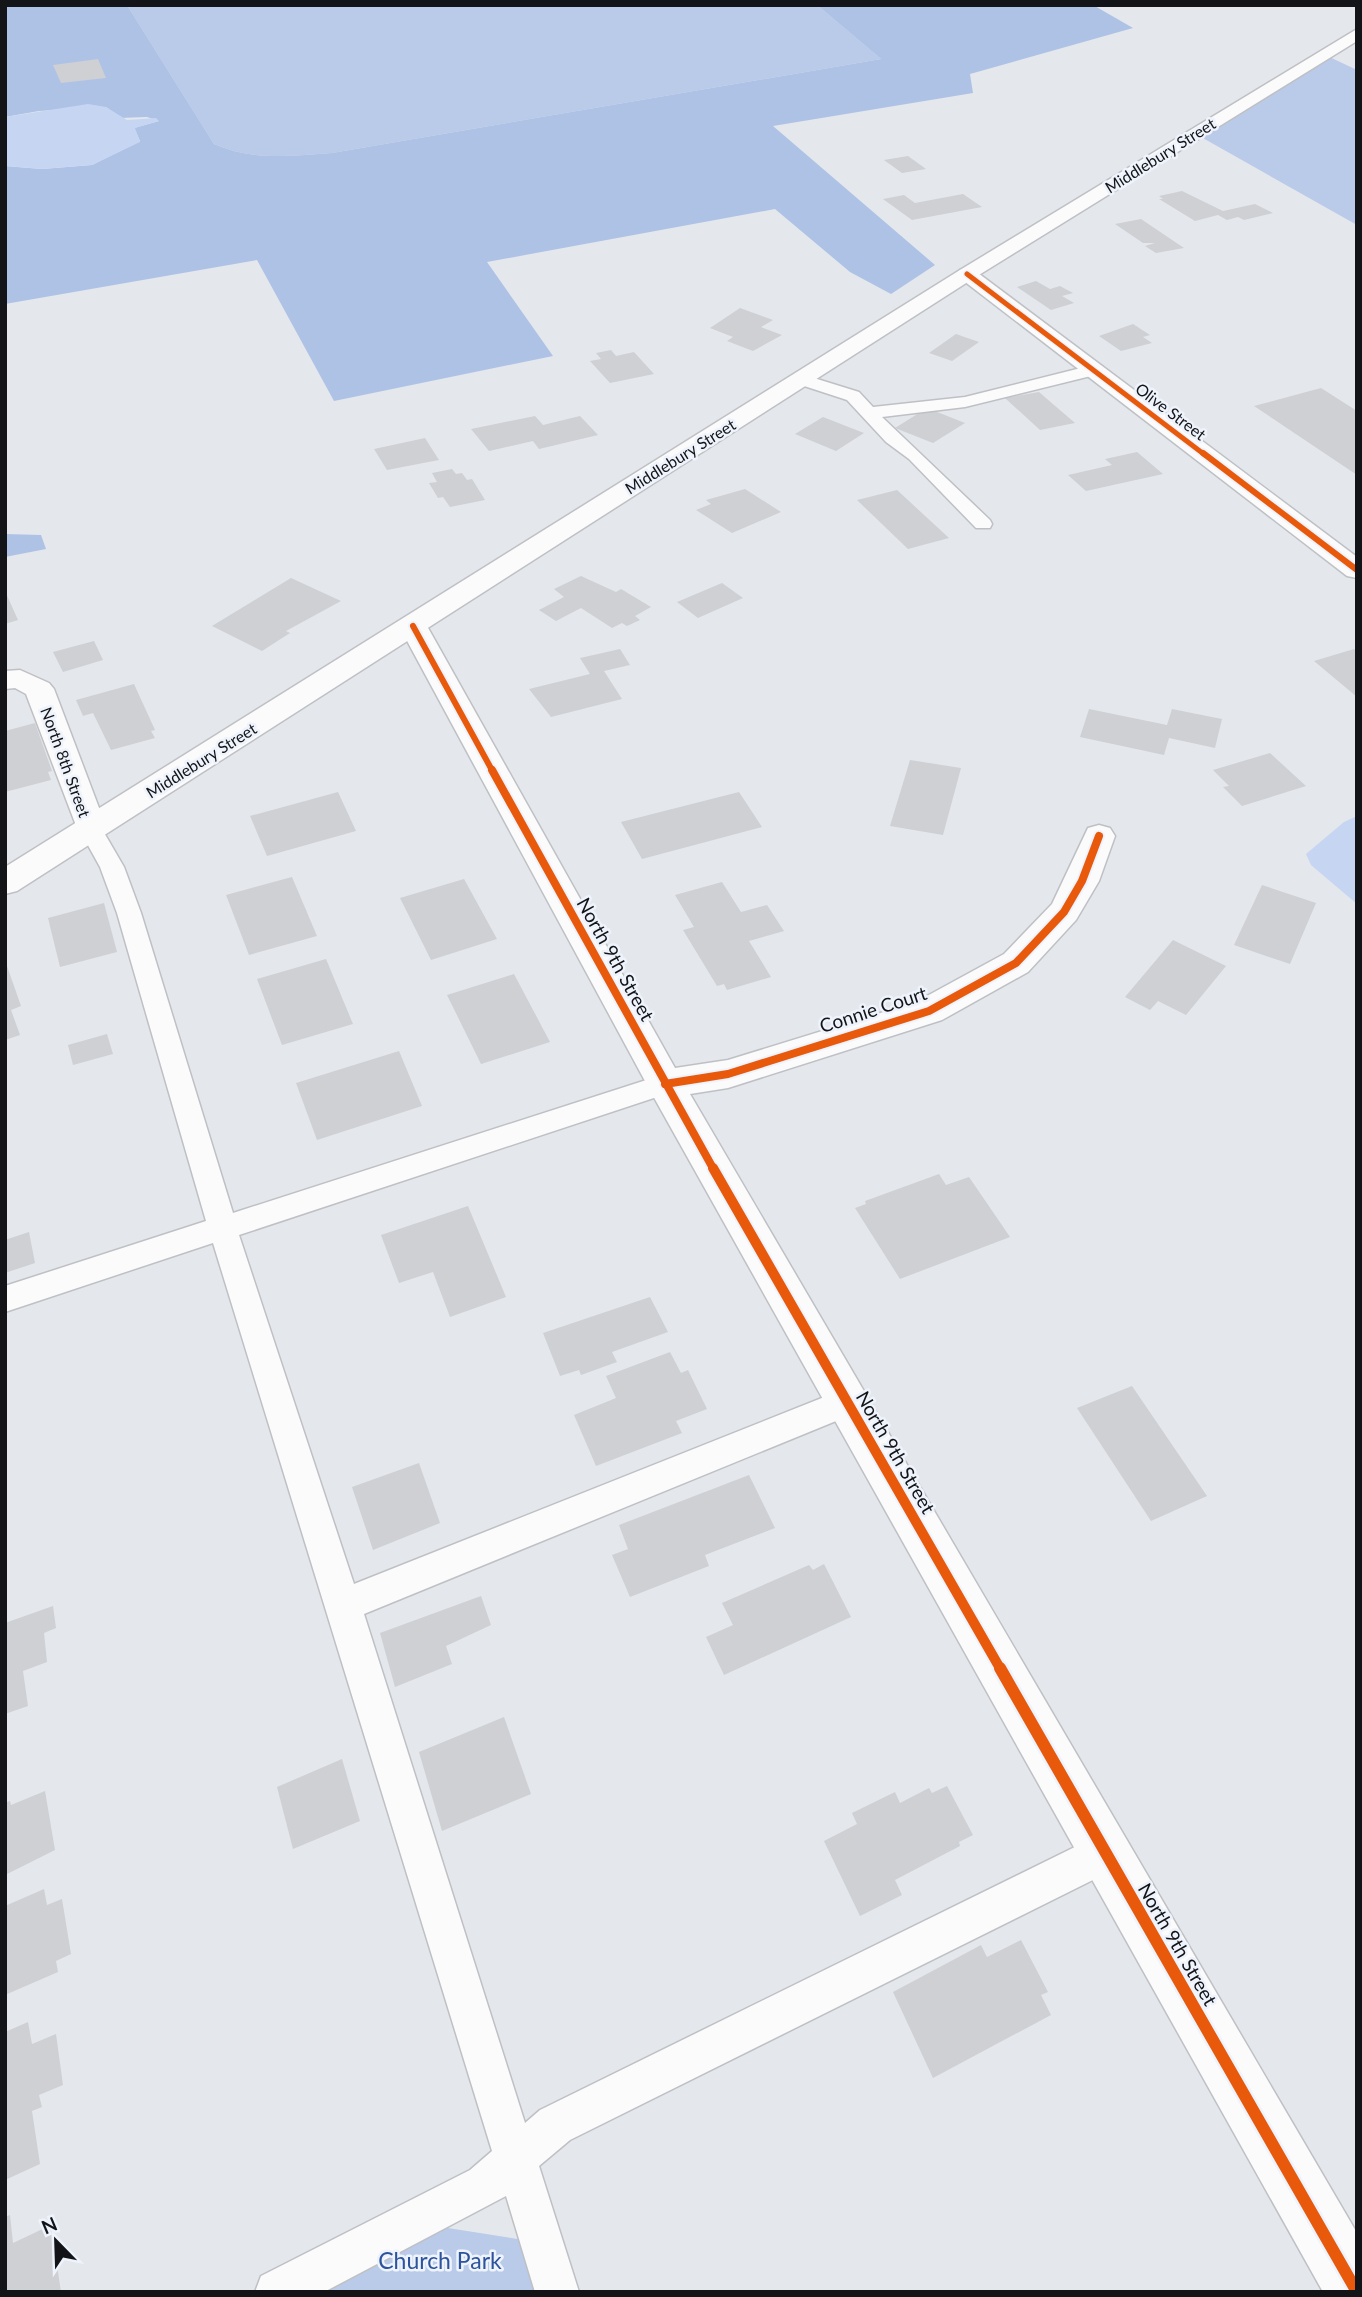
<svg xmlns="http://www.w3.org/2000/svg" width="1362" height="2297" viewBox="0 0 1362 2297" font-family="Lato,sans-serif">
	<style>
		.green { fill: #bacae9 }
		.forest { fill: #aec2e6 }
		.water { fill: #c6d6f2 }
		.building { fill: #ced0d4 }
		.lines { fill: none; stroke-linecap: round; stroke-linejoin: round }
		.lane-casing { stroke: #bec0c4; stroke-width: 3 }
		.street-casing { stroke: #bec0c4; stroke-width: 3 }
		.secondary-casing { stroke: #bec0c4; stroke-width: 3 }
		.lane { fill: #fbfbfc; fill-rule: evenodd }
		.street { fill: #fbfbfc; fill-rule: evenodd }
		.secondary { fill: #fbfbfc; fill-rule: evenodd }
		.cycleway-far4-casing { stroke: #eef3fc; stroke-width: 8 }
		.cycleway-far3-casing { stroke: #eef3fc; stroke-width: 10 }
		.cycleway-far2-casing { stroke: #eef3fc; stroke-width: 12 }
		.cycleway-far1-casing { stroke: #eef3fc; stroke-width: 14 }
		.cycleway-casing { stroke: #eef3fc; stroke-width: 17 }
		.cycleway-far4 { stroke: #e8590c; stroke-width: 5 }
		.cycleway-far3 { stroke: #e8590c; stroke-width: 6 }
		.cycleway-far2 { stroke: #e8590c; stroke-width: 8 }
		.cycleway-far1 { stroke: #e8590c; stroke-width: 10 }
		.cycleway { stroke: #e8590c; stroke-width: 12 }
		.labels { text-anchor: middle; dominant-baseline: central; stroke-width: 5; stroke-linejoin: round; paint-order: stroke }
		.far-street-label { font-size: 16px; fill: #121417; stroke: #eef3fc }
		.street-label { font-size: 19px; fill: #121417; stroke: #eef3fc }
		.near-park-label { font-size: 23px; fill: #2d539d; stroke: #eef3fc }
	</style>
	<rect width="100%" height="100%" fill="#e4e7ec"/>
	<g class="green">
		<path d="M 127,5 L 817,5 L 881,59 L 332,153 C 291,156 253,161 214,144 Z"/>
		<path d="M 1323,54 L 1357,70 L 1357,225 L 1194,133 Z"/>
		<path d="M 435,2226 L 524,2240 L 539,2292 L 311,2292 Z"/>
	</g>
	<g class="forest">
		<path d="M 5,5 L 127,5 L 214,144 C 253,161 291,156 332,153 L 881,59 L 817,5 L 1093,5 L 1133,28 L 970,74 L 973,93 L 773,126 L 935,265 L 891,294 L 850,272 L 775,209 L 487,262 L 553,356 L 334,401 L 257,260 L 5,304 L 5,166 L 42,169 L 92,165 L 140,141 L 134,128 L 159,121 L 147,117 L 120,118 L 106,107 L 39,111 L 5,117 Z"/>
		<path d="M 5,534 L 41,535 L 46,549 L 5,557 Z"/>
	</g>
	<g class="water">
		<path d="M 88,104 L 106,107 L 127,120 L 156,118 L 159,121 L 135,128 L 140,142 L 92,165 L 42,169 L 5,166 L 5,117 Z"/>
		<path d="M 1357,816 L 1357,904 L 1311,865 L 1306,854 L 1344,822 Z"/>
	</g>
	<g class="building">
		<path d="M 98,59 L 106,78 L 61,83 L 53,65 Z"/>
		<path d="M 908,156 L 926,169 L 902,173 L 884,160 Z"/>
		<path d="M 1182,191 L 1223,211 L 1255,204 L 1273,213 L 1244,220 L 1238,217 L 1227,220 L 1218,215 L 1195,221 L 1159,199 L 1163,199 L 1159,196 Z"/>
		<path d="M 963,194 L 982,207 L 912,220 L 883,199 L 904,195 L 915,203 Z"/>
		<path d="M 1141,219 L 1184,248 L 1156,253 L 1145,246 L 1155,243 L 1143,243 L 1115,224 Z"/>
		<path d="M 1036,281 L 1050,289 L 1060,286 L 1073,293 L 1062,296 L 1074,303 L 1051,310 L 1017,287 Z"/>
		<path d="M 740,308 L 773,320 L 761,327 L 782,335 L 753,351 L 727,341 L 733,337 L 710,328 Z"/>
		<path d="M 1133,324 L 1150,335 L 1143,337 L 1152,343 L 1121,351 L 1099,336 Z"/>
		<path d="M 956,334 L 979,342 L 952,361 L 929,353 Z"/>
		<path d="M 611,350 L 616,356 L 634,352 L 654,374 L 610,383 L 590,361 L 601,359 L 596,353 Z"/>
		<path d="M 1321,388 L 1357,411 L 1357,475 L 1254,406 Z"/>
		<path d="M 1039,392 L 1075,423 L 1040,430 L 1005,398 Z"/>
		<path d="M 927,408 L 965,423 L 933,443 L 895,428 Z"/>
		<path d="M 535,416 L 543,425 L 580,416 L 598,435 L 539,449 L 533,441 L 489,451 L 471,429 Z"/>
		<path d="M 823,417 L 864,433 L 836,451 L 795,434 Z"/>
		<path d="M 425,438 L 439,460 L 387,470 L 374,449 Z"/>
		<path d="M 1137,452 L 1163,474 L 1086,491 L 1068,475 L 1112,465 L 1105,459 Z"/>
		<path d="M 452,469 L 456,474 L 462,473 L 467,480 L 472,479 L 485,500 L 450,507 L 443,497 L 438,498 L 429,483 L 437,482 L 432,473 Z"/>
		<path d="M 745,489 L 781,512 L 732,533 L 696,510 L 711,504 L 706,500 Z"/>
		<path d="M 897,490 L 949,538 L 908,549 L 857,500 Z"/>
		<path d="M 581,576 L 616,592 L 621,589 L 651,607 L 635,616 L 640,620 L 627,626 L 622,623 L 612,628 L 581,608 L 556,621 L 539,610 L 564,597 L 554,589 Z"/>
		<path d="M 291,578 L 341,601 L 286,631 L 290,633 L 262,651 L 212,626 Z"/>
		<path d="M 722,583 L 743,598 L 698,618 L 677,602 Z"/>
		<path d="M 5,591 L 18,620 L 5,624 Z"/>
		<path d="M 94,641 L 103,660 L 63,672 L 53,652 Z"/>
		<path d="M 620,649 L 630,665 L 604,671 L 622,699 L 551,717 L 529,689 L 590,674 L 580,658 Z"/>
		<path d="M 1354,649 L 1357,652 L 1357,697 L 1314,661 Z"/>
		<path d="M 134,684 L 155,730 L 151,731 L 155,738 L 111,750 L 93,713 L 83,716 L 76,700 Z"/>
		<path d="M 1089,709 L 1167,725 L 1172,709 L 1222,719 L 1215,748 L 1169,738 L 1164,755 L 1080,737 Z"/>
		<path d="M 35,723 L 52,771 L 48,772 L 51,780 L 5,792 L 5,731 Z"/>
		<path d="M 1270,753 L 1306,786 L 1242,806 L 1223,787 L 1229,786 L 1213,770 Z"/>
		<path d="M 910,760 L 961,768 L 943,835 L 890,826 Z"/>
		<path d="M 338,792 L 356,831 L 267,856 L 250,816 Z"/>
		<path d="M 739,792 L 762,827 L 642,859 L 621,822 Z"/>
		<path d="M 292,877 L 317,936 L 249,955 L 226,895 Z"/>
		<path d="M 464,879 L 497,939 L 431,960 L 400,898 Z"/>
		<path d="M 722,882 L 741,912 L 767,905 L 784,931 L 749,941 L 771,977 L 727,990 L 724,984 L 717,986 L 683,930 L 694,927 L 675,895 Z"/>
		<path d="M 1262,885 L 1316,903 L 1290,964 L 1234,945 Z"/>
		<path d="M 104,903 L 117,952 L 60,967 L 48,918 Z"/>
		<path d="M 1173,940 L 1226,966 L 1186,1015 L 1158,1001 L 1150,1010 L 1125,997 Z"/>
		<path d="M 326,959 L 353,1024 L 282,1045 L 257,979 Z"/>
		<path d="M 7,966 L 21,1006 L 11,1010 L 20,1035 L 5,1040 Z"/>
		<path d="M 514,974 L 550,1042 L 481,1064 L 447,995 Z"/>
		<path d="M 107,1034 L 113,1054 L 73,1065 L 68,1045 Z"/>
		<path d="M 399,1051 L 422,1106 L 317,1140 L 296,1083 Z"/>
		<path d="M 939,1174 L 946,1185 L 969,1177 L 1010,1237 L 900,1279 L 855,1208 L 866,1204 L 865,1201 Z"/>
		<path d="M 468,1206 L 506,1297 L 450,1317 L 433,1272 L 399,1283 L 381,1235 Z"/>
		<path d="M 29,1232 L 35,1263 L 5,1273 L 5,1240 Z"/>
		<path d="M 650,1297 L 668,1332 L 612,1352 L 617,1362 L 581,1375 L 579,1370 L 560,1376 L 543,1333 Z"/>
		<path d="M 670,1352 L 681,1373 L 688,1370 L 707,1409 L 676,1421 L 682,1433 L 596,1466 L 574,1415 L 616,1398 L 606,1376 Z"/>
		<path d="M 1132,1386 L 1207,1496 L 1151,1521 L 1077,1408 Z"/>
		<path d="M 419,1463 L 440,1523 L 373,1550 L 352,1487 Z"/>
		<path d="M 749,1475 L 775,1528 L 705,1555 L 709,1566 L 630,1597 L 612,1555 L 628,1549 L 619,1525 Z"/>
		<path d="M 824,1564 L 851,1617 L 724,1675 L 706,1637 L 733,1625 L 722,1603 L 809,1565 L 813,1570 Z"/>
		<path d="M 481,1596 L 491,1625 L 446,1646 L 452,1664 L 395,1687 L 380,1633 Z"/>
		<path d="M 53,1606 L 56,1628 L 44,1633 L 47,1662 L 23,1671 L 28,1706 L 5,1714 L 5,1623 Z"/>
		<path d="M 504,1717 L 531,1794 L 442,1831 L 419,1752 Z"/>
		<path d="M 342,1759 L 360,1821 L 293,1849 L 277,1787 Z"/>
		<path d="M 947,1786 L 973,1835 L 959,1842 L 960,1846 L 895,1880 L 902,1895 L 860,1916 L 824,1841 L 857,1824 L 852,1813 L 895,1792 L 900,1803 L 929,1788 L 932,1793 Z"/>
		<path d="M 45,1791 L 55,1850 L 5,1875 L 5,1803 L 10,1801 L 11,1805 Z"/>
		<path d="M 44,1889 L 47,1905 L 62,1899 L 71,1954 L 56,1961 L 58,1972 L 5,1995 L 5,1906 Z"/>
		<path d="M 1021,1940 L 1048,1992 L 1041,1995 L 1051,2015 L 933,2078 L 893,1992 L 981,1945 L 987,1957 Z"/>
		<path d="M 28,2022 L 32,2044 L 56,2034 L 63,2085 L 39,2095 L 42,2107 L 32,2111 L 40,2164 L 5,2180 L 5,2032 Z"/>
		<path d="M 10,2215 L 13,2243 L 51,2225 L 61,2292 L 5,2292 L 5,2217 Z"/>
	</g>
	<g class="lines">
		<g class="lane-casing">
			<g id="lane">
				<path d="M 1093,365 L 1101,370 L 1099,374 L 965,407 L 882,417 L 990,520 L 992,524 L 990,528 L 976,528 L 909,459 L 886,442 L 847,400 L 795,383 L 793,379 L 801,374 L 859,392 L 873,407 L 965,397 Z"/>
				<path d="M 91,821 L 99,824 L 124,867 L 141,913 L 233,1213 L 665,1074 L 675,1077 L 679,1084 L 675,1091 L 239,1235 L 354,1584 L 847,1388 L 858,1392 L 863,1402 L 858,1412 L 364,1614 L 525,2123 L 540,2110 L 1091,1839 L 1105,1834 L 1119,1839 L 1124,1853 L 1119,1867 L 570,2140 L 539,2166 L 579,2292 L 535,2292 L 506,2196 L 324,2292 L 255,2292 L 261,2276 L 470,2170 L 492,2151 L 213,1243 L 5,1312 L 5,1286 L 206,1221 L 117,913 L 100,867 L 79,829 L 83,824 Z"/>
			</g>
		</g>
		<g class="street-casing">
			<g id="street">
				<path d="M 967,268 L 974,270 L 1357,557 L 1357,578 L 1347,576 L 960,278 L 956,274 L 960,270 Z"/>
				<path d="M 413,618 L 423,620 L 427,626 L 675,1068 L 728,1060 L 916,1002 L 1004,954 L 1052,904 L 1088,828 L 1099,825 L 1110,828 L 1115,836 L 1099,881 L 1076,920 L 1028,972 L 942,1020 L 728,1088 L 690,1094 L 1357,2233 L 1357,2292 L 1323,2292 L 652,1094 L 399,626 L 403,620 Z"/>
				<path d="M 20,670 L 49,683 L 54,689 L 107,829 L 102,836 L 91,840 L 80,836 L 26,694 L 15,688 L 5,689 L 5,671 Z"/>
			</g>
		</g>
		<g class="secondary-casing">
			<path id="secondary" d="M 1357,29 L 1357,41 L 974,278 L 17,891 L 5,894 L 5,867 L 960,270 Z"/>
		</g>
		<use href="#lane" class="lane"/>
		<use href="#street" class="street"/>
		<use href="#secondary" class="secondary"/>
		<g class="cycleway-far4-casing">
			<path id="cycleway-far4" d="M 967,274 L 1205,455"/>
		</g>
		<g class="cycleway-far3-casing">
			<g id="cycleway-far3">
				<path d="M 1203,453 L 1357,570"/>
				<path d="M 413,626 L 493,772"/>
			</g>
		</g>
		<g class="cycleway-far2-casing">
			<g id="cycleway-far2">
				<path d="M 492,770 L 714,1170"/>
				<path d="M 665,1084 L 728,1074 L 929,1011 L 1016,963 L 1064,912 L 1082,881 L 1099,836"/>
			</g>
		</g>
		<g class="cycleway-far1-casing">
			<path id="cycleway-far1" d="M 713,1168 L 1001,1670"/>
		</g>
		<g class="cycleway-casing">
			<path id="cycleway" d="M 1000,1668 L 1357,2292"/>
		</g>
		<use href="#cycleway-far4" class="cycleway-far4"/>
		<use href="#cycleway-far3" class="cycleway-far3"/>
		<use href="#cycleway-far2" class="cycleway-far2"/>
		<use href="#cycleway-far1" class="cycleway-far1"/>
		<use href="#cycleway" class="cycleway"/>
	</g>
	<g class="labels">
		<g class="far-street-label">
			<text transform="translate(1160 155) rotate(-32)">Middlebury Street</text>
			<text transform="translate(1171 411) rotate(37)">Olive Street</text>
			<text transform="translate(680 456) rotate(-32)">Middlebury Street</text>
			<text transform="translate(201 760) rotate(-32)">Middlebury Street</text>
			<text transform="translate(66 762) rotate(70)">North 8th Street</text>
		</g>
		<g class="street-label">
			<text transform="translate(616 959) rotate(61)">North 9th Street</text>
			<text transform="translate(873 1009) rotate(-18)">Connie Court</text>
			<text transform="translate(896 1452) rotate(60)">North 9th Street</text>
			<text transform="translate(1178 1944) rotate(60)">North 9th Street</text>
		</g>
		<g class="near-park-label">
			<text x="440" y="2260">Church Park</text>
		</g>
	</g>
	<rect width="1362" height="2297" fill="none" stroke="#121417" stroke-width="14"/>
	<g transform="translate(56 2241) rotate(337)" stroke="#eef3fc" stroke-width="5" paint-order="stroke">
	<path d="M0-5L12 26L0 18L-12 26Z" fill="#121417"/>
	<text y="-10" font-size="19" font-weight="bold" text-anchor="middle" fill="#121417">N</text>
	</g>
</svg>
